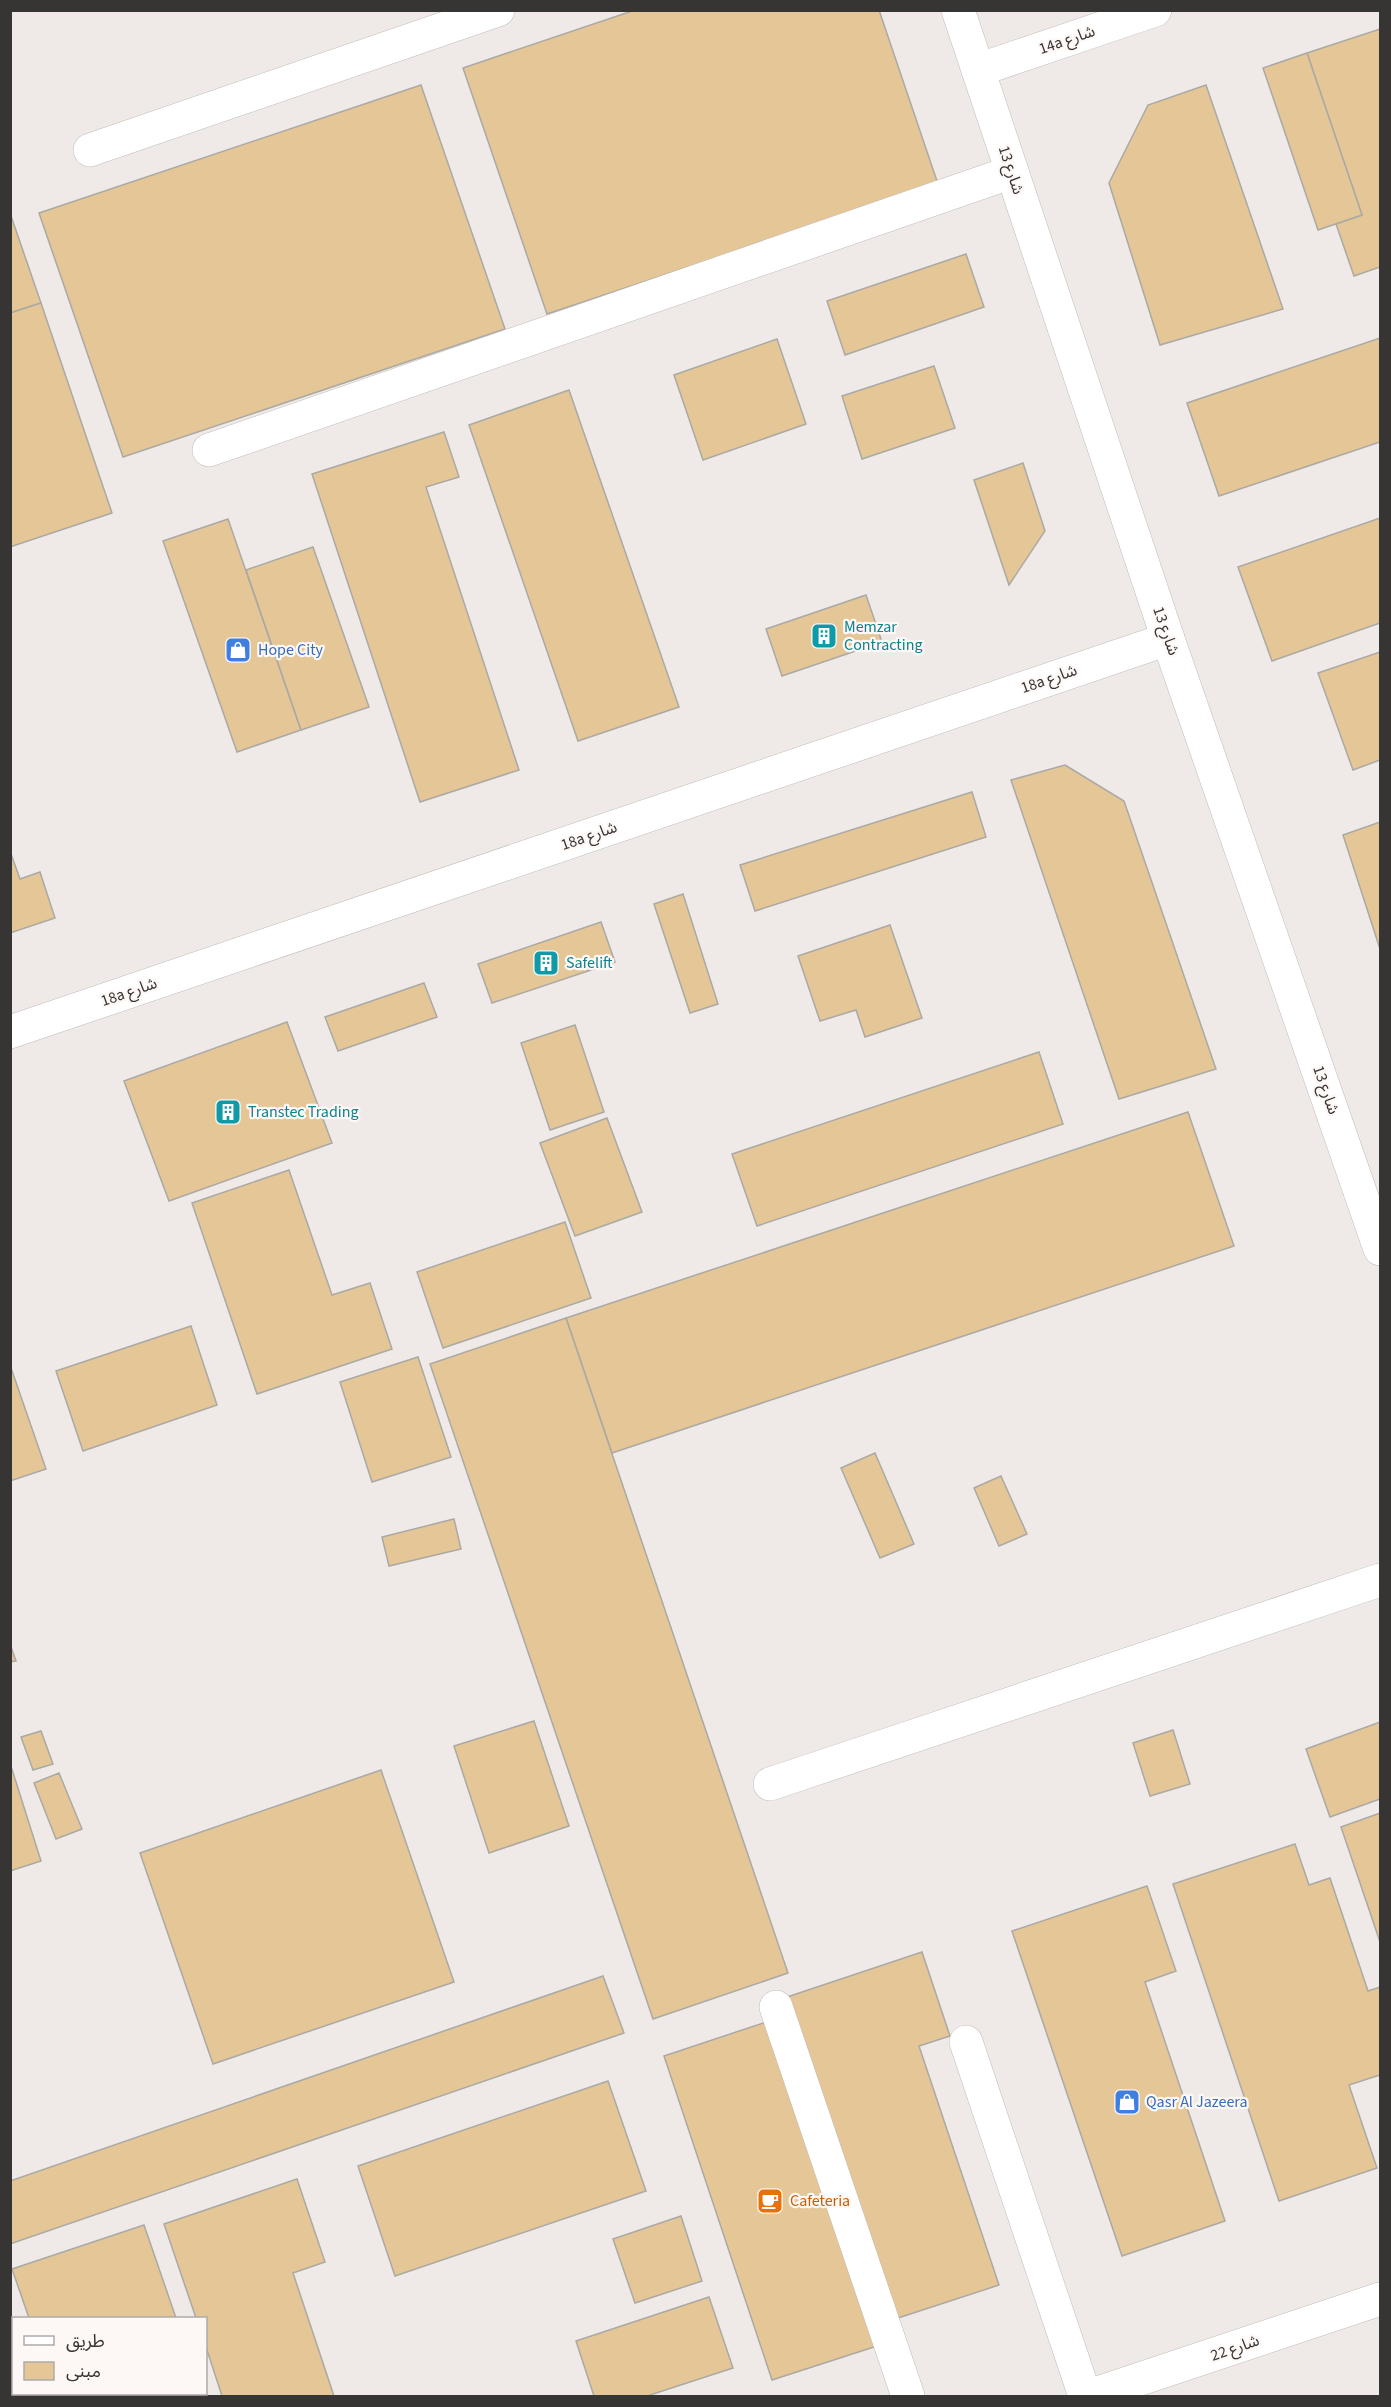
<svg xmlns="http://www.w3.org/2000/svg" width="1391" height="2407" viewBox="0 0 1391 2407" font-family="'Source Sans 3','Noto Sans Arabic',sans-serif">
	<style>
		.building { fill: #e4c697; stroke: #aba9a4; stroke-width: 1.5 }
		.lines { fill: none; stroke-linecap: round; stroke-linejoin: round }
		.minor-casing { stroke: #c1bcb9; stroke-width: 34 }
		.minor { stroke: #fff; stroke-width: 33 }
		.labels { text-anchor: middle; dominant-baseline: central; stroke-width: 4.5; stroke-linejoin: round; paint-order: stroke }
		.street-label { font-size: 16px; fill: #373534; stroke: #fdf8f5 }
		.culture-label { font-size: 16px; fill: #0d838f; stroke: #fdf8f5; text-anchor: start }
		.shop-label { font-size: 16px; fill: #366cbe; stroke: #fdf8f5; text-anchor: start }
		.food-label { font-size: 16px; fill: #c56008; stroke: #fdf8f5; text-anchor: start }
	</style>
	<rect width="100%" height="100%" fill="#efeae8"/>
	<g class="building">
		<path d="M 635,10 L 879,10 L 938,184 L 547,314 L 463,68 Z"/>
		<path d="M 1380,29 L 1380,267 L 1354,276 L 1336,224 L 1362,215 L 1307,53 Z"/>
		<path d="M 1307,53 L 1362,215 L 1318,230 L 1263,68 Z"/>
		<path d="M 421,85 L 505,329 L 123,457 L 39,213 Z"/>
		<path d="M 1206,85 L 1283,309 L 1160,345 L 1109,183 L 1148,105 Z"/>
		<path d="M 10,213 L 41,303 L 10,313 Z"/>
		<path d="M 966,254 L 984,307 L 845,355 L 827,301 Z"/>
		<path d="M 41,303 L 112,513 L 10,547 L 10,313 Z"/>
		<path d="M 1380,338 L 1380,442 L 1219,496 L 1187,403 Z"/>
		<path d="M 777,339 L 806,424 L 703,460 L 674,375 Z"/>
		<path d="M 934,366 L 955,428 L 862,459 L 842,396 Z"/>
		<path d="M 569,390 L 679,707 L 578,741 L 469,425 Z"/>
		<path d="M 444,432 L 459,477 L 426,487 L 519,770 L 420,802 L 312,474 Z"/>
		<path d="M 1023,463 L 1045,531 L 1009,585 L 974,480 Z"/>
		<path d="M 1380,518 L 1380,623 L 1272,661 L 1238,567 Z"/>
		<path d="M 228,519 L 301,730 L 237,752 L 163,541 Z"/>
		<path d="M 313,547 L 369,707 L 301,730 L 246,570 Z"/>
		<path d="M 866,595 L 882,642 L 782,676 L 766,629 Z"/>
		<path d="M 1380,652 L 1380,760 L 1353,770 L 1318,673 Z"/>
		<path d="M 1065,765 L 1124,801 L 1216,1069 L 1119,1099 L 1011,780 Z"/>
		<path d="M 972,792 L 986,837 L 755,911 L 740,865 Z"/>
		<path d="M 1380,822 L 1380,949 L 1343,835 Z"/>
		<path d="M 10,851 L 20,879 L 40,872 L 55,918 L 10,933 Z"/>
		<path d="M 683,894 L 718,1004 L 690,1013 L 654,904 Z"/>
		<path d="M 601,922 L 615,962 L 492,1003 L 478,964 Z"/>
		<path d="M 890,925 L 922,1018 L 865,1037 L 856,1010 L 820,1021 L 798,956 Z"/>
		<path d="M 424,983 L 437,1017 L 338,1051 L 325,1017 Z"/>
		<path d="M 287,1022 L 332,1143 L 169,1201 L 124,1081 Z"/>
		<path d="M 575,1025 L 604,1112 L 550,1130 L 521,1043 Z"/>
		<path d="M 1039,1052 L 1063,1124 L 757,1226 L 732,1154 Z"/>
		<path d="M 1188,1112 L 1234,1246 L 612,1453 L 566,1318 Z"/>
		<path d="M 607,1118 L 642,1212 L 575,1236 L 540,1143 Z"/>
		<path d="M 289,1170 L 332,1295 L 370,1283 L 392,1349 L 257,1394 L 192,1203 Z"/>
		<path d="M 565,1222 L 591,1298 L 443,1348 L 417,1272 Z"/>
		<path d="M 566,1318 L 788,1973 L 653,2019 L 430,1364 Z"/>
		<path d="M 191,1326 L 217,1405 L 83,1451 L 56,1371 Z"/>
		<path d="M 418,1357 L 451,1457 L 372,1482 L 340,1382 Z"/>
		<path d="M 10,1365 L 46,1469 L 10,1481 Z"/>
		<path d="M 875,1453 L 914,1544 L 880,1558 L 841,1468 Z"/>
		<path d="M 1001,1476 L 1027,1534 L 999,1546 L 974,1488 Z"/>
		<path d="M 454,1519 L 461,1549 L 389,1566 L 382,1537 Z"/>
		<path d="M 10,1644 L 16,1661 L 10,1662 Z"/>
		<path d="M 534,1721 L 569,1826 L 489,1853 L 454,1746 Z"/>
		<path d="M 1380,1722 L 1380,1799 L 1330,1817 L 1306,1749 Z"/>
		<path d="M 1173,1730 L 1190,1784 L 1150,1796 L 1133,1743 Z"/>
		<path d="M 41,1731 L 53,1764 L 33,1770 L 21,1737 Z"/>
		<path d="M 10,1763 L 41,1861 L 10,1871 Z"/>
		<path d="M 381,1770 L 454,1982 L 213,2064 L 140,1853 Z"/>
		<path d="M 59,1773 L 82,1829 L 56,1839 L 34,1783 Z"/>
		<path d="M 1380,1813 L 1380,1942 L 1341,1827 Z"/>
		<path d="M 1295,1844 L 1309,1885 L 1330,1878 L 1368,1991 L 1380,1987 L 1380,2075 L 1349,2085 L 1377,2168 L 1279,2201 L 1173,1884 Z"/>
		<path d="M 1147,1886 L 1176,1971 L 1145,1982 L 1225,2221 L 1122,2256 L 1012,1931 Z"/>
		<path d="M 922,1952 L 950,2036 L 919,2046 L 999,2285 L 895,2319 L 787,1997 Z"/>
		<path d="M 603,1976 L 624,2033 L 10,2244 L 10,2181 Z"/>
		<path d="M 769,2021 L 877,2346 L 772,2380 L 664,2056 Z"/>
		<path d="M 608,2081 L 646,2191 L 395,2276 L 358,2166 Z"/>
		<path d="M 297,2179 L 325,2262 L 293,2273 L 334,2396 L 222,2396 L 206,2347 L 206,2318 L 196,2318 L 164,2224 Z"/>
		<path d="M 681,2216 L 702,2281 L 635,2303 L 613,2239 Z"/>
		<path d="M 144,2225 L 176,2318 L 29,2318 L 12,2269 Z"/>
		<path d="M 709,2297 L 733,2368 L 647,2396 L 594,2396 L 576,2341 Z"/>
		<path d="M 55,2394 L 201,2394 L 202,2396 L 56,2396 Z"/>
	</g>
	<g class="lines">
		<g class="minor-casing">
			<g id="minor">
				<path d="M 958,10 L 1168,639 L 1380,1249"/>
				<path d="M 978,70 L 1155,10"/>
				<path d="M 90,150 L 498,10"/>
				<path d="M 209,450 L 1012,172"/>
				<path d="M 10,1032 L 1168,639"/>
				<path d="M 770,1784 L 1380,1580"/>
				<path d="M 776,2007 L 908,2396"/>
				<path d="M 966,2042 L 1085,2396"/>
				<path d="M 1089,2396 L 1380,2299"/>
			</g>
		</g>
		<use href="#minor" class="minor"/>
	</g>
	<defs>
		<g id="building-square" transform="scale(1.35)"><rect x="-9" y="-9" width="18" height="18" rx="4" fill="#0f9aa8" stroke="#fdf8f5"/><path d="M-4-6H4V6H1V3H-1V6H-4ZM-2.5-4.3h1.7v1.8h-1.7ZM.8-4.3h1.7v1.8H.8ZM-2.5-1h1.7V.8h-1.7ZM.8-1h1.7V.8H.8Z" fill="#fff"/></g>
		<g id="shop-square" transform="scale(1.35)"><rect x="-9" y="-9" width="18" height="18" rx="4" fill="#3f7fe0" stroke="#fdf8f5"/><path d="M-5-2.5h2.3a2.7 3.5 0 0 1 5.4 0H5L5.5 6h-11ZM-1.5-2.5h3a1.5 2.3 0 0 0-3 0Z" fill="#fff"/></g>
		<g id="cafe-square" transform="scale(1.35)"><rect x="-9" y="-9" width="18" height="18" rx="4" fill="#e8710a" stroke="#fdf8f5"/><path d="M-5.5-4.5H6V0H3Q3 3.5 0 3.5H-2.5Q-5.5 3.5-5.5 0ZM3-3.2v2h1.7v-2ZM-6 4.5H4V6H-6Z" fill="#fff"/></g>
	</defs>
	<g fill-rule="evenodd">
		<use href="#building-square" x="824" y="636"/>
		<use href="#shop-square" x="238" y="650"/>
		<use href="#building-square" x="546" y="963"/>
		<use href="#building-square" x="228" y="1112"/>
		<use href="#shop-square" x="1127" y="2102"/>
		<use href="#cafe-square" x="770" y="2201"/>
	</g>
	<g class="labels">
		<g class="street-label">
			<text transform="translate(1067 40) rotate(-19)">14a شارع</text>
			<text transform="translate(1011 170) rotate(72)">شارع 13</text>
			<text transform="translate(1166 631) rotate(71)">شارع 13</text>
			<text transform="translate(1049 679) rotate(-19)">18a شارع</text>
			<text transform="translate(589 836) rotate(-19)">18a شارع</text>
			<text transform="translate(129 992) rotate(-19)">18a شارع</text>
			<text transform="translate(1326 1090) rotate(71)">شارع 13</text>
			<text transform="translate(1235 2348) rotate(-19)">شارع 22</text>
		</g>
		<g class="culture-label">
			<text x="844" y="627">Memzar<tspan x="844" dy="18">Contracting</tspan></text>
			<text x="566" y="963">Safelift</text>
			<text x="248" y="1112">Transtec Trading</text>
		</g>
		<g class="shop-label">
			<text x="258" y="650">Hope City</text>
			<text x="1146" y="2102">Qasr Al Jazeera</text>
		</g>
		<g class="food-label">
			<text x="790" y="2201">Cafeteria</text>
		</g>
	</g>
	<rect width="1391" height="2407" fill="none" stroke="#373534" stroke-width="24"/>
	<rect x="12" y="2317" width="195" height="78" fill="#fdf8f5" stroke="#aeaaa8" stroke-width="1.5"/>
	<rect x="24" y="2336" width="30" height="9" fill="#ffffff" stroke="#aeaaa8" stroke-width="1.5"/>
	<text x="66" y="2347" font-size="18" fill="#373534">طريق</text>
	<rect x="24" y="2362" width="30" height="18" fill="#e4c697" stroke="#aeaaa8" stroke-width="1.5"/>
	<text x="66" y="2377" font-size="18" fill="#373534">مبنى</text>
</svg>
